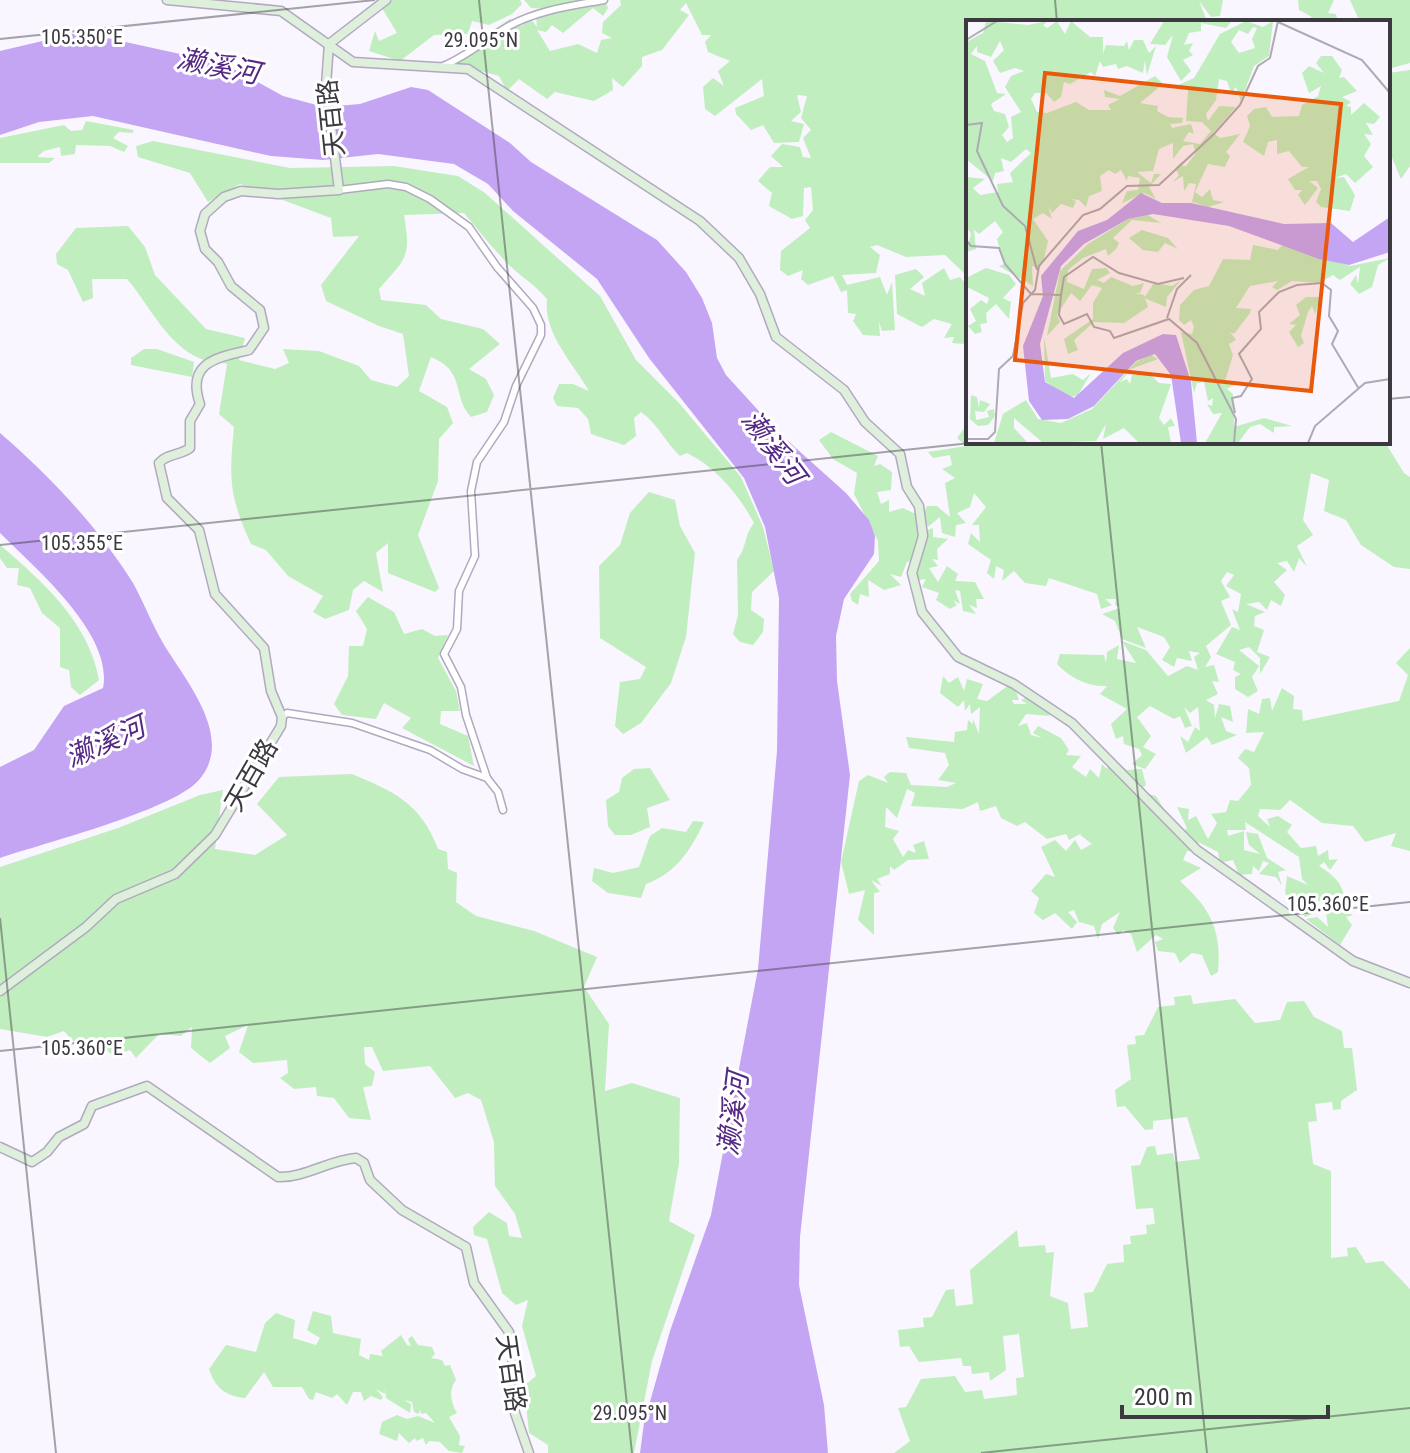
<svg xmlns="http://www.w3.org/2000/svg" width="1410" height="1453" viewBox="0 0 1410 1453" font-family="'Roboto Condensed','Noto Sans SC',sans-serif">
	<style>
		.green { fill: #c1eebe }
		.water { fill: #c4a5f4 }
		.lines { fill: none; stroke-linecap: round; stroke-linejoin: round }
		.street-casing { stroke: #b1a9bf; stroke-width: 9 }
		.secondary-casing { stroke: #b1a9bf; stroke-width: 11 }
		.street { stroke: #fff; stroke-width: 6 }
		.secondary { stroke: #def0dc; stroke-width: 8 }
		.ticks { fill: none; stroke: #3c3941; stroke-width: 2; stroke-opacity: 0.45 }
		.labels { text-anchor: middle; dominant-baseline: central; stroke-width: 6; stroke-linejoin: round; paint-order: stroke }
		.street-label { font-size: 26px; fill: #3c3941; stroke: #fff }
		.water-label { font-size: 28px; font-style: italic; fill: #532983; stroke: #fff }
		.inset-road { fill: none; stroke: #adaab3; stroke-width: 2 }
		.view { fill: #e8590c; fill-opacity: 0.15; stroke: #e8590c; stroke-width: 4 }
		.inset-edge { fill: none; stroke: #3c3941; stroke-width: 4 }
		.ticks-label { font-size: 20px; text-anchor: middle; fill: #3c3941; stroke: #fff; stroke-width: 6; stroke-linejoin: round; paint-order: stroke }
	</style>
	<rect width="100%" height="100%" fill="#f9f6ff"/>
	<g class="green">
		<path d="M 390,0 L 520,0 L 522,4 L 512,14 L 489,25 L 472,21 L 468,34 L 434,35 L 400,61 L 369,51 L 375,31 L 379,41 L 397,33 L 382,8 Z"/>
		<path d="M 524,0 L 605,0 L 608,8 L 603,16 L 593,8 L 563,33 L 552,25 L 546,32 L 537,30 L 550,51 L 578,44 L 597,53 L 601,40 L 612,38 L 602,33 L 603,22 L 621,5 L 620,0 L 1223,0 L 1220,16 L 1211,17 L 1199,1 L 1207,21 L 1217,22 L 968,22 L 968,277 L 945,255 L 906,257 L 877,245 L 870,247 L 880,255 L 876,273 L 842,275 L 847,285 L 880,277 L 887,295 L 892,282 L 895,330 L 882,331 L 879,322 L 880,336 L 863,335 L 853,321 L 856,314 L 848,313 L 847,290 L 841,292 L 833,276 L 808,285 L 801,279 L 803,270 L 788,276 L 780,270 L 781,251 L 810,228 L 805,220 L 813,210 L 811,187 L 804,188 L 803,216 L 792,219 L 769,206 L 772,193 L 758,181 L 770,167 L 783,167 L 771,156 L 782,144 L 800,147 L 803,157 L 811,158 L 803,138 L 811,130 L 801,118 L 807,96 L 797,95 L 801,112 L 791,121 L 804,124 L 799,142 L 774,143 L 763,125 L 751,130 L 736,114 L 735,108 L 764,96 L 762,79 L 715,116 L 705,109 L 703,87 L 713,78 L 724,86 L 718,71 L 730,61 L 708,52 L 705,42 L 711,35 L 702,35 L 686,3 L 680,10 L 689,15 L 662,50 L 642,57 L 642,66 L 623,87 L 612,78 L 613,90 L 594,101 L 555,92 L 547,99 L 519,79 L 507,91 L 499,76 L 459,65 L 458,57 L 476,53 L 467,38 L 477,31 L 492,31 L 510,19 L 522,26 L 529,17 L 537,27 L 536,16 L 545,9 L 531,8 Z"/>
		<path d="M 1298,0 L 1334,0 L 1328,13 L 1336,14 L 1338,22 L 1301,22 L 1312,17 L 1299,10 Z"/>
		<path d="M 1350,0 L 1410,0 L 1410,63 L 1388,69 L 1388,22 L 1360,22 Z"/>
		<path d="M 1410,70 L 1410,166 L 1401,179 L 1388,148 L 1388,118 L 1391,118 L 1388,115 L 1388,73 Z"/>
		<path d="M 86,121 L 134,130 L 132,133 L 119,132 L 113,138 L 128,146 L 124,152 L 110,146 L 76,145 L 75,154 L 61,156 L 60,147 L 44,151 L 37,157 L 55,158 L 49,163 L 0,163 L 0,138 L 64,125 L 71,131 L 82,130 Z"/>
		<path d="M 153,141 L 290,168 L 394,166 L 458,176 L 485,193 L 600,296 L 636,360 L 679,403 L 741,477 L 763,527 L 774,571 L 752,592 L 751,610 L 764,619 L 763,632 L 753,645 L 740,642 L 733,634 L 738,615 L 737,560 C 747,547 744,535 754,523 C 739,495 716,467 687,453 L 680,456 C 665,442 658,424 641,412 L 634,418 L 636,436 L 624,445 L 591,434 L 588,419 L 578,408 L 557,406 L 553,398 L 559,384 L 573,384 L 589,391 C 573,363 543,333 547,299 C 535,285 523,278 510,266 C 493,249 479,231 464,213 L 404,215 C 411,258 407,257 379,289 L 381,300 L 426,305 L 441,319 L 483,329 L 500,344 L 469,369 L 486,379 L 494,395 L 487,412 L 471,417 C 451,395 467,372 431,357 L 419,391 L 447,407 L 453,423 L 439,439 L 438,481 L 418,535 L 439,588 L 435,592 L 388,573 L 388,543 L 376,553 L 383,592 L 364,581 L 353,590 L 349,610 L 325,619 L 313,612 L 323,596 L 288,576 L 266,550 L 251,544 C 229,496 229,479 234,427 L 219,414 L 227,364 C 219,361 209,362 201,359 C 166,344 151,307 127,279 L 92,279 L 93,298 L 83,302 L 68,270 L 57,264 L 56,254 L 76,228 L 128,226 L 145,247 L 155,275 L 206,329 L 245,338 L 239,360 L 275,369 L 289,363 L 283,349 L 319,351 L 359,366 L 371,380 L 397,387 L 409,376 L 403,334 L 379,326 L 326,301 L 321,285 L 359,236 L 333,237 L 331,218 L 240,184 L 208,202 L 190,173 L 138,157 L 136,146 Z"/>
		<path d="M 944,268 L 950,280 L 960,277 L 968,287 L 968,356 L 965,344 L 952,343 L 954,337 L 944,338 L 952,324 L 934,319 L 922,327 L 897,314 L 895,275 L 916,269 L 924,277 L 910,289 L 925,296 L 922,283 Z"/>
		<path d="M 144,349 L 157,349 L 194,362 L 192,377 L 131,365 L 131,358 Z"/>
		<path d="M 968,423 L 968,442 L 1385,442 L 1404,473 L 1410,477 L 1410,569 L 1394,567 L 1361,545 L 1346,520 L 1324,511 L 1329,480 L 1311,473 L 1303,520 L 1313,535 L 1297,546 L 1307,567 L 1299,558 L 1294,572 L 1287,561 L 1277,563 L 1287,570 L 1274,582 L 1285,595 L 1281,606 L 1271,600 L 1267,610 L 1259,602 L 1246,604 L 1265,612 L 1255,616 L 1254,626 L 1264,630 L 1257,652 L 1270,657 L 1260,674 L 1260,658 L 1249,647 L 1239,650 L 1259,666 L 1252,677 L 1258,691 L 1248,697 L 1235,689 L 1235,677 L 1241,674 L 1233,670 L 1235,662 L 1216,654 L 1232,627 L 1240,630 L 1232,609 L 1238,612 L 1241,594 L 1226,586 L 1234,575 L 1227,572 L 1221,581 L 1230,597 L 1221,601 L 1231,625 L 1206,646 L 1211,657 L 1205,667 L 1214,665 L 1219,682 L 1212,681 L 1218,694 L 1206,700 L 1214,705 L 1215,718 L 1219,704 L 1230,706 L 1233,722 L 1221,717 L 1226,731 L 1237,735 L 1212,745 L 1207,737 L 1186,753 L 1180,736 L 1188,742 L 1195,727 L 1200,731 L 1198,707 L 1190,713 L 1184,707 L 1192,726 L 1185,728 L 1180,716 L 1174,719 L 1150,706 L 1137,717 L 1151,736 L 1143,747 L 1156,754 L 1145,769 L 1132,764 L 1142,755 L 1139,749 L 1124,744 L 1123,736 L 1116,739 L 1111,724 L 1127,709 L 1100,694 L 1107,686 C 1088,687 1070,678 1057,664 L 1060,654 L 1104,655 L 1106,663 L 1107,652 L 1119,645 L 1117,659 L 1136,663 L 1122,641 L 1146,650 L 1168,676 L 1187,666 L 1198,670 L 1194,657 L 1200,653 L 1189,651 L 1192,661 L 1177,658 L 1174,667 L 1162,660 L 1170,647 L 1164,637 L 1137,627 L 1146,648 L 1122,639 L 1115,621 L 1102,614 L 1120,608 L 1115,605 L 1116,599 L 1105,599 L 1112,605 L 1101,609 L 1097,594 L 1049,578 L 1046,586 L 1025,583 L 1014,571 L 1002,581 L 1004,570 L 996,566 L 994,579 L 987,573 L 991,560 L 968,544 L 971,533 L 980,542 L 979,525 L 972,525 L 986,507 L 974,493 L 970,507 L 957,513 L 966,523 L 956,525 L 955,537 L 942,533 L 940,517 L 929,526 L 923,525 L 923,532 L 933,528 L 933,537 L 948,539 L 937,549 L 938,560 L 932,559 L 938,566 L 929,568 L 938,582 L 947,566 L 958,574 L 955,581 L 975,582 L 984,599 L 976,599 L 977,608 L 969,605 L 976,614 L 963,611 L 960,591 L 955,590 L 960,604 L 953,600 L 957,605 L 950,609 L 936,600 L 939,593 L 922,587 L 926,579 L 913,581 L 920,558 L 907,562 L 901,577 L 890,574 L 901,585 L 884,590 L 868,580 L 869,597 L 860,594 L 858,605 L 852,601 L 850,594 L 879,561 L 878,541 L 854,494 L 857,473 L 833,459 L 819,440 L 831,432 L 878,456 L 874,466 L 880,464 L 892,472 L 891,490 L 877,492 L 881,504 L 889,500 L 889,512 L 903,508 L 922,517 L 927,506 L 937,506 L 950,517 L 945,483 L 955,478 L 942,469 L 952,465 L 950,455 L 933,458 L 928,452 L 966,446 L 957,438 Z"/>
		<path d="M 649,492 L 675,500 L 680,526 L 695,553 L 686,637 L 671,683 L 641,723 L 623,734 L 615,726 L 620,682 L 640,679 L 646,667 L 600,638 L 599,566 L 620,545 L 630,513 Z"/>
		<path d="M 0,545 C 42,581 89,622 99,680 L 80,695 L 71,687 L 69,670 L 60,667 L 60,628 L 42,613 L 30,588 L 17,585 L 19,568 L 7,568 L 0,558 Z"/>
		<path d="M 368,597 L 394,612 L 404,634 L 422,629 L 435,636 L 448,635 L 438,658 L 456,691 L 460,711 L 441,711 L 440,724 L 468,736 L 474,766 L 402,728 L 411,718 L 384,703 L 376,719 L 342,715 L 334,704 L 348,676 L 349,646 L 363,646 L 367,629 L 356,611 Z"/>
		<path d="M 1410,648 L 1410,851 L 1391,846 L 1396,833 L 1365,842 L 1353,826 L 1322,823 L 1290,800 L 1280,810 L 1260,809 L 1258,816 L 1270,827 L 1267,819 L 1278,816 L 1292,825 L 1287,832 L 1301,848 L 1316,846 L 1318,856 L 1328,850 L 1329,860 L 1338,859 L 1330,870 L 1324,862 L 1319,866 C 1337,877 1348,889 1343,911 L 1353,915 L 1346,917 L 1352,925 L 1340,945 L 1306,919 L 1317,917 L 1328,927 L 1325,905 L 1308,893 L 1305,907 L 1311,902 L 1315,913 L 1305,917 L 1285,893 L 1287,876 L 1308,885 L 1302,879 L 1299,857 L 1245,822 L 1246,830 L 1227,830 L 1228,836 L 1244,831 L 1244,850 L 1260,854 L 1249,845 L 1246,832 L 1258,834 L 1267,858 L 1286,870 L 1278,872 L 1282,886 L 1276,877 L 1259,874 L 1269,863 L 1263,861 L 1259,871 L 1253,866 L 1252,874 L 1239,875 L 1233,860 L 1220,863 L 1218,852 L 1198,842 L 1201,852 L 1187,851 L 1183,860 L 1201,868 L 1180,881 C 1210,908 1222,930 1218,972 L 1211,976 L 1202,955 L 1192,953 L 1180,963 L 1175,953 L 1158,951 L 1155,942 L 1163,939 L 1156,935 L 1137,952 L 1131,934 L 1123,930 L 1118,935 L 1113,928 L 1120,912 L 1102,924 L 1098,939 L 1094,926 L 1079,922 L 1074,910 L 1068,912 L 1077,922 L 1072,929 L 1055,913 L 1043,920 L 1034,913 L 1039,898 L 1031,891 L 1046,874 L 1055,877 L 1041,847 L 1055,840 L 1066,851 L 1075,840 L 1081,850 L 1092,844 L 1080,835 L 1082,833 L 1069,840 L 1066,834 L 1047,839 L 1025,822 L 1017,826 L 1001,818 L 996,806 L 980,811 L 978,802 L 963,809 L 911,806 L 915,793 L 907,789 L 897,818 L 886,807 L 885,827 L 899,831 L 893,839 L 903,857 L 908,850 L 916,853 L 913,845 L 924,841 L 929,859 L 908,860 L 894,870 L 890,866 L 890,874 L 877,879 L 882,886 L 871,880 L 880,892 L 874,893 L 874,935 L 858,920 L 865,890 L 849,894 L 841,862 L 859,781 L 868,775 L 888,783 L 884,777 L 890,772 L 906,773 L 911,785 L 947,787 L 956,783 L 938,780 L 949,765 L 945,753 L 909,748 L 906,737 L 954,742 L 955,732 L 967,730 L 968,720 L 973,724 L 973,719 L 979,734 L 980,707 L 971,714 L 970,704 L 965,711 L 964,700 L 958,707 L 940,693 L 943,676 L 949,683 L 958,677 L 964,691 L 967,679 L 983,684 L 977,699 L 987,701 L 1013,682 L 1019,700 L 1012,700 L 1014,704 L 1027,704 L 1021,700 L 1033,695 L 1050,716 L 1026,714 L 1018,726 L 1027,723 L 1031,735 L 1042,738 L 1033,733 L 1038,726 L 1061,738 L 1069,750 L 1066,755 L 1081,756 L 1072,767 L 1086,777 L 1090,769 L 1099,778 L 1102,764 L 1107,769 L 1110,757 L 1127,770 L 1142,769 L 1146,785 L 1139,791 L 1156,796 L 1180,835 L 1187,828 L 1177,807 L 1189,809 L 1188,820 L 1196,816 L 1208,839 L 1217,823 L 1211,814 L 1226,812 L 1230,800 L 1238,801 L 1251,785 L 1249,768 L 1238,758 L 1245,749 L 1254,752 L 1264,732 L 1246,733 L 1248,709 L 1259,714 L 1262,699 L 1270,698 L 1272,711 L 1282,688 L 1294,696 L 1293,709 L 1302,710 L 1303,721 L 1399,701 L 1408,675 L 1396,663 Z"/>
		<path d="M 650,768 L 670,800 L 647,808 L 650,827 L 631,835 L 615,835 L 608,826 L 606,800 L 619,792 L 622,778 L 634,769 Z"/>
		<path d="M 352,774 C 393,791 421,803 438,849 L 447,852 L 448,869 L 457,873 L 456,902 L 476,916 L 534,931 L 597,957 L 584,987 L 609,1024 L 605,1091 L 632,1083 L 680,1098 L 679,1163 L 669,1221 L 695,1235 L 652,1361 L 634,1453 L 548,1453 L 548,1445 L 529,1433 L 524,1386 L 536,1376 L 522,1326 L 528,1300 L 516,1305 L 502,1293 L 487,1239 L 474,1235 L 473,1227 L 489,1212 L 507,1223 L 509,1236 L 522,1238 L 515,1214 L 495,1186 L 494,1142 L 481,1100 L 468,1093 L 455,1098 L 430,1066 L 383,1071 L 372,1047 L 364,1047 L 365,1064 L 375,1072 L 372,1086 L 363,1087 L 371,1120 L 349,1118 L 334,1098 L 317,1096 L 316,1087 L 294,1089 L 280,1078 L 288,1073 L 287,1060 L 253,1063 L 239,1052 L 248,1025 L 225,1036 L 230,1048 L 210,1063 L 191,1048 L 192,1027 L 181,1036 L 159,1034 L 136,1058 L 130,1050 L 114,1056 L 100,1045 L 78,1047 L 64,1031 L 47,1037 L 0,1029 L 0,867 L 118,828 L 200,795 L 223,790 L 215,849 L 255,855 L 287,835 L 257,804 L 279,777 Z"/>
		<path d="M 693,821 L 704,822 C 691,850 675,874 646,884 L 641,898 L 608,893 L 592,881 L 594,868 L 613,873 L 639,867 L 650,836 L 662,828 L 686,832 Z"/>
		<path d="M 1191,995 L 1193,1004 L 1235,999 L 1255,1023 L 1280,1020 L 1287,1002 L 1304,1001 L 1314,1017 L 1342,1031 L 1344,1048 L 1352,1048 L 1357,1090 L 1341,1101 L 1341,1109 L 1333,1110 L 1332,1102 L 1315,1104 L 1317,1121 L 1308,1122 L 1313,1164 L 1331,1171 L 1331,1258 L 1348,1256 L 1347,1248 L 1356,1247 L 1366,1263 L 1383,1261 L 1410,1289 L 1410,1453 L 894,1453 L 910,1441 L 898,1408 L 906,1407 L 921,1379 L 955,1376 L 965,1392 L 982,1390 L 984,1399 L 1017,1395 L 1016,1378 L 1024,1377 L 1019,1334 L 1003,1336 L 1006,1370 L 990,1381 L 989,1372 L 972,1374 L 971,1366 L 963,1366 L 961,1358 L 919,1362 L 909,1346 L 900,1347 L 898,1330 L 924,1327 L 923,1318 L 932,1317 L 946,1290 L 954,1289 L 956,1306 L 973,1304 L 970,1270 L 1017,1230 L 1019,1247 L 1045,1245 L 1046,1253 L 1054,1252 L 1050,1296 L 1068,1303 L 1071,1329 L 1088,1327 L 1084,1293 L 1093,1292 L 1107,1264 L 1124,1262 L 1123,1245 L 1131,1244 L 1130,1236 L 1147,1234 L 1146,1225 L 1155,1224 L 1153,1208 L 1136,1209 L 1131,1166 L 1140,1165 L 1147,1147 L 1155,1146 L 1157,1155 L 1173,1153 L 1175,1162 L 1200,1159 L 1187,1117 L 1153,1121 L 1153,1129 L 1145,1130 L 1125,1106 L 1117,1107 L 1115,1090 L 1131,1079 L 1127,1045 L 1136,1044 L 1135,1036 L 1144,1035 L 1158,1007 L 1175,1005 L 1174,997 Z"/>
		<path d="M 313,1311 L 331,1316 L 333,1333 L 361,1339 L 359,1355 L 369,1360 L 370,1354 L 383,1356 L 381,1351 L 401,1335 L 407,1345 L 411,1346 L 408,1339 L 412,1336 L 418,1345 L 432,1347 L 435,1354 L 431,1358 L 442,1360 L 445,1366 L 450,1365 L 456,1380 C 448,1390 451,1403 457,1413 L 449,1417 L 460,1436 L 459,1445 L 465,1446 L 462,1453 L 449,1451 L 440,1442 L 429,1441 L 426,1445 L 423,1438 L 416,1441 L 415,1438 L 409,1443 L 399,1433 L 397,1441 L 379,1434 L 382,1422 L 397,1415 L 407,1419 L 418,1416 L 435,1423 L 426,1413 L 421,1414 L 421,1410 L 418,1414 L 414,1412 L 412,1402 L 404,1400 L 411,1404 L 410,1413 L 386,1398 L 385,1386 L 385,1394 L 376,1389 L 383,1397 L 381,1400 L 371,1396 L 364,1401 L 361,1392 L 353,1392 L 347,1405 L 337,1394 L 332,1398 L 316,1392 L 313,1400 L 309,1399 L 302,1387 L 273,1387 L 264,1372 L 245,1398 C 226,1396 215,1388 209,1369 L 226,1345 L 256,1352 L 265,1323 L 276,1313 L 295,1320 L 293,1338 L 316,1345 L 320,1338 L 307,1330 Z"/>
	</g>
	<g class="water">
		<path d="M 72,34 L 89,34 L 203,59 L 238,71 L 283,96 L 324,107 L 360,104 L 411,87 L 428,90 L 510,143 L 531,162 L 657,240 L 686,272 L 702,298 L 712,323 L 717,358 L 726,375 L 778,432 L 846,493 L 869,520 L 875,536 L 874,554 L 844,599 L 836,636 L 837,681 L 850,775 L 800,1237 L 799,1285 L 824,1405 L 828,1453 L 640,1453 L 644,1423 L 670,1331 L 711,1215 L 758,969 L 777,751 L 779,598 L 765,527 L 744,478 L 649,358 L 597,279 L 513,211 L 488,184 L 454,164 L 378,154 L 323,160 L 271,156 L 93,116 L 39,122 L 0,135 L 0,51 Z"/>
		<path d="M 0,433 C 51,477 97,526 133,583 C 144,603 152,624 163,643 C 184,679 237,738 198,781 C 170,811 44,843 0,858 L 0,767 L 34,750 L 64,706 L 103,688 C 114,634 34,567 0,533 Z"/>
	</g>
	<g class="lines">
		<g class="street-casing">
			<g id="street">
				<path d="M 443,66 C 467,56 485,40 507,27 C 537,10 571,6 604,0"/>
				<path d="M 339,190 L 388,184 L 406,187 L 430,199 L 469,227 L 497,267 L 533,308 L 541,325 L 541,335 L 516,386 L 504,422 L 477,462 L 471,491 L 475,556 L 459,591 L 457,629 L 444,654 L 461,687 L 466,715 L 487,778"/>
				<path d="M 282,717 L 287,713 L 352,723 L 430,750 L 462,769 L 487,778 L 498,792 L 503,810"/>
			</g>
		</g>
		<g class="secondary-casing">
			<g id="secondary">
				<path d="M 167,0 L 281,11 L 353,62 L 468,69 L 700,221 L 739,258 L 760,294 L 776,337 L 844,390 L 865,422 L 900,454 L 907,487 L 919,506 L 923,536 L 912,573 L 922,612 L 958,657 L 1014,684 L 1072,723 L 1197,850 L 1353,961 L 1410,983"/>
				<path d="M 0,991 L 86,927 L 116,899 L 175,874 L 215,835 L 281,726 L 282,717 L 271,691 L 264,648 L 215,594 L 199,530 L 167,498 L 159,463 C 168,453 179,456 190,448 L 190,421 L 200,404 C 186,363 215,358 249,350 L 264,328 L 260,310 L 231,286 L 218,262 L 205,249 L 200,231 L 205,214 L 224,197 L 241,191 L 278,194 L 339,190 L 326,85 L 329,44 L 386,0"/>
				<path d="M 0,1147 L 32,1162 L 47,1152 L 59,1137 L 84,1124 L 92,1106 L 147,1086 L 278,1177 C 305,1178 329,1160 356,1158 L 364,1163 L 370,1180 L 402,1210 L 466,1247 L 474,1283 L 509,1332 L 513,1358 L 510,1386 L 515,1413 L 529,1453"/>
			</g>
		</g>
		<use href="#street" class="street"/>
		<use href="#secondary" class="secondary"/>
	</g>
	<path class="ticks" d="M 479,0 L 632,1453M 1055,0 L 1057,22M 0,39 L 375,0M 1388,399 L 1410,397M 1101,442 L 1207,1453M 0,545 L 980,442M 0,918 L 56,1453M 0,1051 L 1410,902M 981,1453 L 1410,1408"/>
	<g class="labels">
		<g class="street-label">
			<text transform="translate(331 118) rotate(-96)">天百路</text>
			<text transform="translate(251 775) rotate(-60)">天百路</text>
			<text transform="translate(511 1373) rotate(82)">天百路</text>
		</g>
		<g class="water-label">
			<text transform="translate(218 66) rotate(11)">濑溪河</text>
			<text transform="translate(773 447) rotate(53)">濑溪河</text>
			<text transform="translate(105 742) rotate(-24)">濑溪河</text>
			<text transform="translate(733 1114) rotate(-83)">濑溪河</text>
		</g>
	</g>
	<g transform="translate(966 20)">
		<rect width="424" height="424" fill="#f9f6ff"/>
		<path d="M 20,1 L 62,5 L 82,1 L 77,5 L 81,8 L 91,1 L 99,14 L 105,1 L 124,17 L 137,17 L 137,34 L 140,25 L 158,26 L 161,21 L 163,30 L 168,20 L 177,20 L 183,33 L 190,26 L 181,55 L 179,40 L 177,53 L 161,46 L 152,49 L 150,44 L 137,47 L 134,41 L 129,56 L 125,52 L 104,64 L 98,62 L 95,77 L 88,82 L 80,73 L 69,73 L 65,79 L 71,92 L 81,93 L 110,82 L 123,90 L 145,90 L 142,85 L 154,79 L 139,77 L 138,70 L 154,76 L 189,56 L 197,64 L 174,83 L 192,86 L 191,91 L 202,97 L 217,98 L 216,103 L 204,104 L 206,108 L 225,104 L 228,114 L 223,112 L 217,121 L 234,124 L 245,111 L 236,102 L 220,101 L 222,70 L 210,66 L 228,58 L 254,14 L 280,1 L 297,7 L 307,1 L 303,36 L 288,46 L 275,81 L 270,67 L 265,73 L 261,61 L 253,59 L 250,80 L 240,94 L 242,101 L 253,86 L 270,87 L 247,113 L 254,118 L 274,114 L 260,132 L 264,136 L 259,147 L 242,144 L 229,172 L 236,177 L 244,169 L 247,180 L 258,182 L 242,187 L 226,182 L 230,164 L 223,163 L 218,171 L 217,156 L 207,162 L 213,155 L 209,148 L 217,141 L 216,146 L 220,146 L 230,133 L 227,124 L 217,126 L 207,139 L 207,123 L 193,129 L 187,151 L 171,152 L 185,163 L 188,154 L 195,154 L 183,167 L 190,179 L 178,173 L 156,183 L 161,171 L 172,170 L 174,158 L 162,156 L 161,161 L 155,150 L 149,154 L 143,150 L 134,156 L 136,171 L 123,176 L 120,187 L 113,180 L 105,179 L 110,181 L 107,188 L 95,184 L 86,193 L 82,186 L 86,199 L 77,193 L 67,199 L 82,221 L 78,239 L 72,248 L 66,246 L 67,266 L 33,246 L 38,244 L 31,219 L 37,212 L 29,201 L 13,214 L 8,210 L 10,229 L 0,232 L 5,214 L 0,206 L 1,157 L 19,159 L 7,168 L 14,175 L 32,172 L 31,164 L 47,162 L 44,153 L 65,133 L 60,129 L 45,142 L 35,138 L 38,151 L 29,153 L 27,161 L 0,139 L 0,22 L 17,13 ZM 287,7 L 291,8 L 286,19 L 289,28 L 273,33 L 265,22 L 273,10 L 282,14 ZM 34,21 L 38,30 L 27,41 L 34,53 L 49,48 L 58,51 L 45,56 L 39,67 L 55,92 L 45,97 L 47,118 L 41,122 L 36,115 L 43,107 L 39,94 L 28,91 L 25,84 L 40,74 L 31,73 L 19,41 L 5,34 L 11,26 L 11,32 L 25,37 ZM 198,1 L 265,1 L 265,2 L 260,8 L 235,3 L 235,11 L 223,13 L 218,25 L 227,23 L 223,31 L 227,35 L 217,40 L 225,51 L 215,61 L 201,37 L 207,15 L 199,25 L 184,24 ZM 355,36 L 366,36 L 376,50 L 373,58 L 378,57 L 391,71 L 376,77 L 385,82 L 380,86 L 385,87 L 385,95 L 398,83 L 414,97 L 408,104 L 400,103 L 407,115 L 398,114 L 405,124 L 398,136 L 407,147 L 389,163 L 380,154 L 369,158 L 378,157 L 389,175 L 384,191 L 355,187 L 350,182 L 355,169 L 351,161 L 343,161 L 352,168 L 339,185 L 332,175 L 336,170 L 329,170 L 322,159 L 343,147 L 336,147 L 323,131 L 311,134 L 311,120 L 302,122 L 298,136 L 277,122 L 284,106 L 281,96 L 288,89 L 300,87 L 306,97 L 333,96 L 336,85 L 352,76 L 355,66 L 343,73 L 336,53 L 343,46 L 358,53 L 350,43 ZM 182,195 L 195,203 L 166,200 L 147,218 L 153,223 L 150,229 L 142,236 L 140,229 L 117,238 L 102,250 L 101,262 L 118,269 L 126,249 L 140,248 L 144,253 L 131,260 L 138,263 L 145,257 L 167,266 L 178,263 L 174,273 L 168,273 L 178,275 L 182,287 L 158,303 L 128,302 L 108,320 L 112,330 L 102,334 L 98,319 L 127,299 L 127,283 L 136,268 L 126,265 L 114,281 L 105,273 L 91,295 L 94,302 L 81,316 L 94,251 L 122,224 L 162,199 ZM 176,210 L 202,218 L 212,229 L 199,223 L 192,232 L 177,230 L 163,218 ZM 287,225 L 312,230 L 316,225 L 384,246 L 424,238 L 412,245 L 406,267 L 393,274 L 384,264 L 390,255 L 392,264 L 394,247 L 374,260 L 367,255 L 353,263 L 326,261 L 311,270 L 306,267 L 312,261 L 284,266 L 270,288 L 285,289 L 284,293 L 268,314 L 264,312 L 270,320 L 263,324 L 267,335 L 259,361 L 268,365 L 261,369 L 267,374 L 268,407 L 298,398 L 326,406 L 308,407 L 308,413 L 294,404 L 284,407 L 272,423 L 239,423 L 256,393 L 247,394 L 241,384 L 246,386 L 247,378 L 242,381 L 238,362 L 231,363 L 228,373 L 215,312 L 226,314 L 228,307 L 225,300 L 218,305 L 213,300 L 214,285 L 228,270 L 243,266 L 257,239 L 284,240 ZM 20,248 L 43,255 L 50,264 L 37,278 L 45,282 L 43,299 L 30,284 L 20,293 L 21,303 L 14,304 L 16,312 L 9,314 L 2,306 L 10,301 L 4,289 L 15,280 L 21,284 L 23,278 L 1,267 L 2,257 ZM 215,260 L 201,277 L 200,287 L 178,278 L 188,263 L 206,266 ZM 340,277 L 355,277 L 349,294 L 346,286 L 342,292 L 335,316 L 338,323 L 332,327 L 323,312 L 330,305 L 323,304 L 334,295 L 330,285 ZM 78,316 L 85,358 L 107,354 L 117,360 L 125,353 L 112,375 L 102,378 L 79,361 ZM 185,335 L 192,339 L 165,349 L 154,362 L 161,359 L 164,364 L 166,355 L 182,352 L 193,363 L 205,364 L 193,398 L 198,405 L 205,398 L 209,406 L 202,407 L 205,423 L 173,423 L 158,408 L 137,419 L 140,404 L 130,421 L 77,423 L 48,398 L 48,408 L 62,423 L 28,423 L 37,394 L 60,380 L 72,399 L 95,403 L 126,389 L 170,342 ZM 5,375 L 11,377 L 13,388 L 14,380 L 24,384 L 18,392 L 9,391 L 10,400 L 23,397 L 21,391 L 28,389 L 29,396 L 22,405 L 12,406 L 4,399 Z" fill="#c1eebe" fill-rule="evenodd"/>
		<path d="M 175,173 L 196,183 L 225,183 L 318,204 L 365,203 L 387,222 L 424,197 L 424,232 L 383,245 L 353,239 L 263,206 L 187,194 L 162,199 L 118,224 L 95,246 L 74,324 L 79,362 L 108,378 L 157,333 L 197,314 L 210,315 L 225,362 L 231,423 L 215,423 L 205,355 L 189,334 L 170,341 L 128,386 L 102,399 L 76,400 L 63,381 L 57,326 L 77,276 L 75,256 L 112,211 L 141,200 Z" fill="#c4a5f4"/>
		<path class="inset-road" d="M 312,2 L 396,40 L 424,73M 0,20 L 31,1M 0,105 L 16,103 L 11,131 L 37,186 L 59,206 L 71,250M 0,220 L 5,226 L 33,228 L 39,244 L 65,274 L 95,275 L 93,295 L 98,304 L 121,294 L 128,307 L 144,311 L 148,318 L 203,299 L 231,323 L 270,399M 95,275 L 98,257 L 127,237 L 153,253 L 192,264 L 218,258M 201,298 L 211,269 L 225,255M 269,393 L 266,378 L 275,376 L 286,359 L 273,334 L 295,309 L 293,292 L 313,272 L 331,265 L 356,263 L 365,270 L 363,296 L 372,311 L 366,324 L 393,369M 0,419 L 22,419 L 29,412 L 33,349 L 47,336 L 57,283 L 69,270 L 73,246 L 117,195 L 134,189 L 161,166 L 193,165 L 248,114 L 274,85 L 292,46 L 304,38 L 312,1M 268,423 L 270,399M 342,423 L 349,406 L 399,363 L 424,359"/>
		<path class="view" d="M 79,53 L 375,84 L 345,371 L 49,340 Z"/>
		<rect width="424" height="424" class="inset-edge"/>
	</g>
	<g class="ticks-label">
		<text x="82" y="44">105.350°E</text>
		<text x="481" y="47">29.095°N</text>
		<text x="82" y="550">105.355°E</text>
		<text x="1328" y="911">105.360°E</text>
		<text x="82" y="1055">105.360°E</text>
		<text x="630" y="1420">29.095°N</text>
	</g>
	<path d="M1122 1405v12h206v-12" fill="none" stroke="#3c3941" stroke-width="4"/>
	<text x="1134" y="1405" font-size="24" fill="#3c3941" stroke="#ffffff" stroke-width="6" paint-order="stroke">200 m</text>
</svg>
